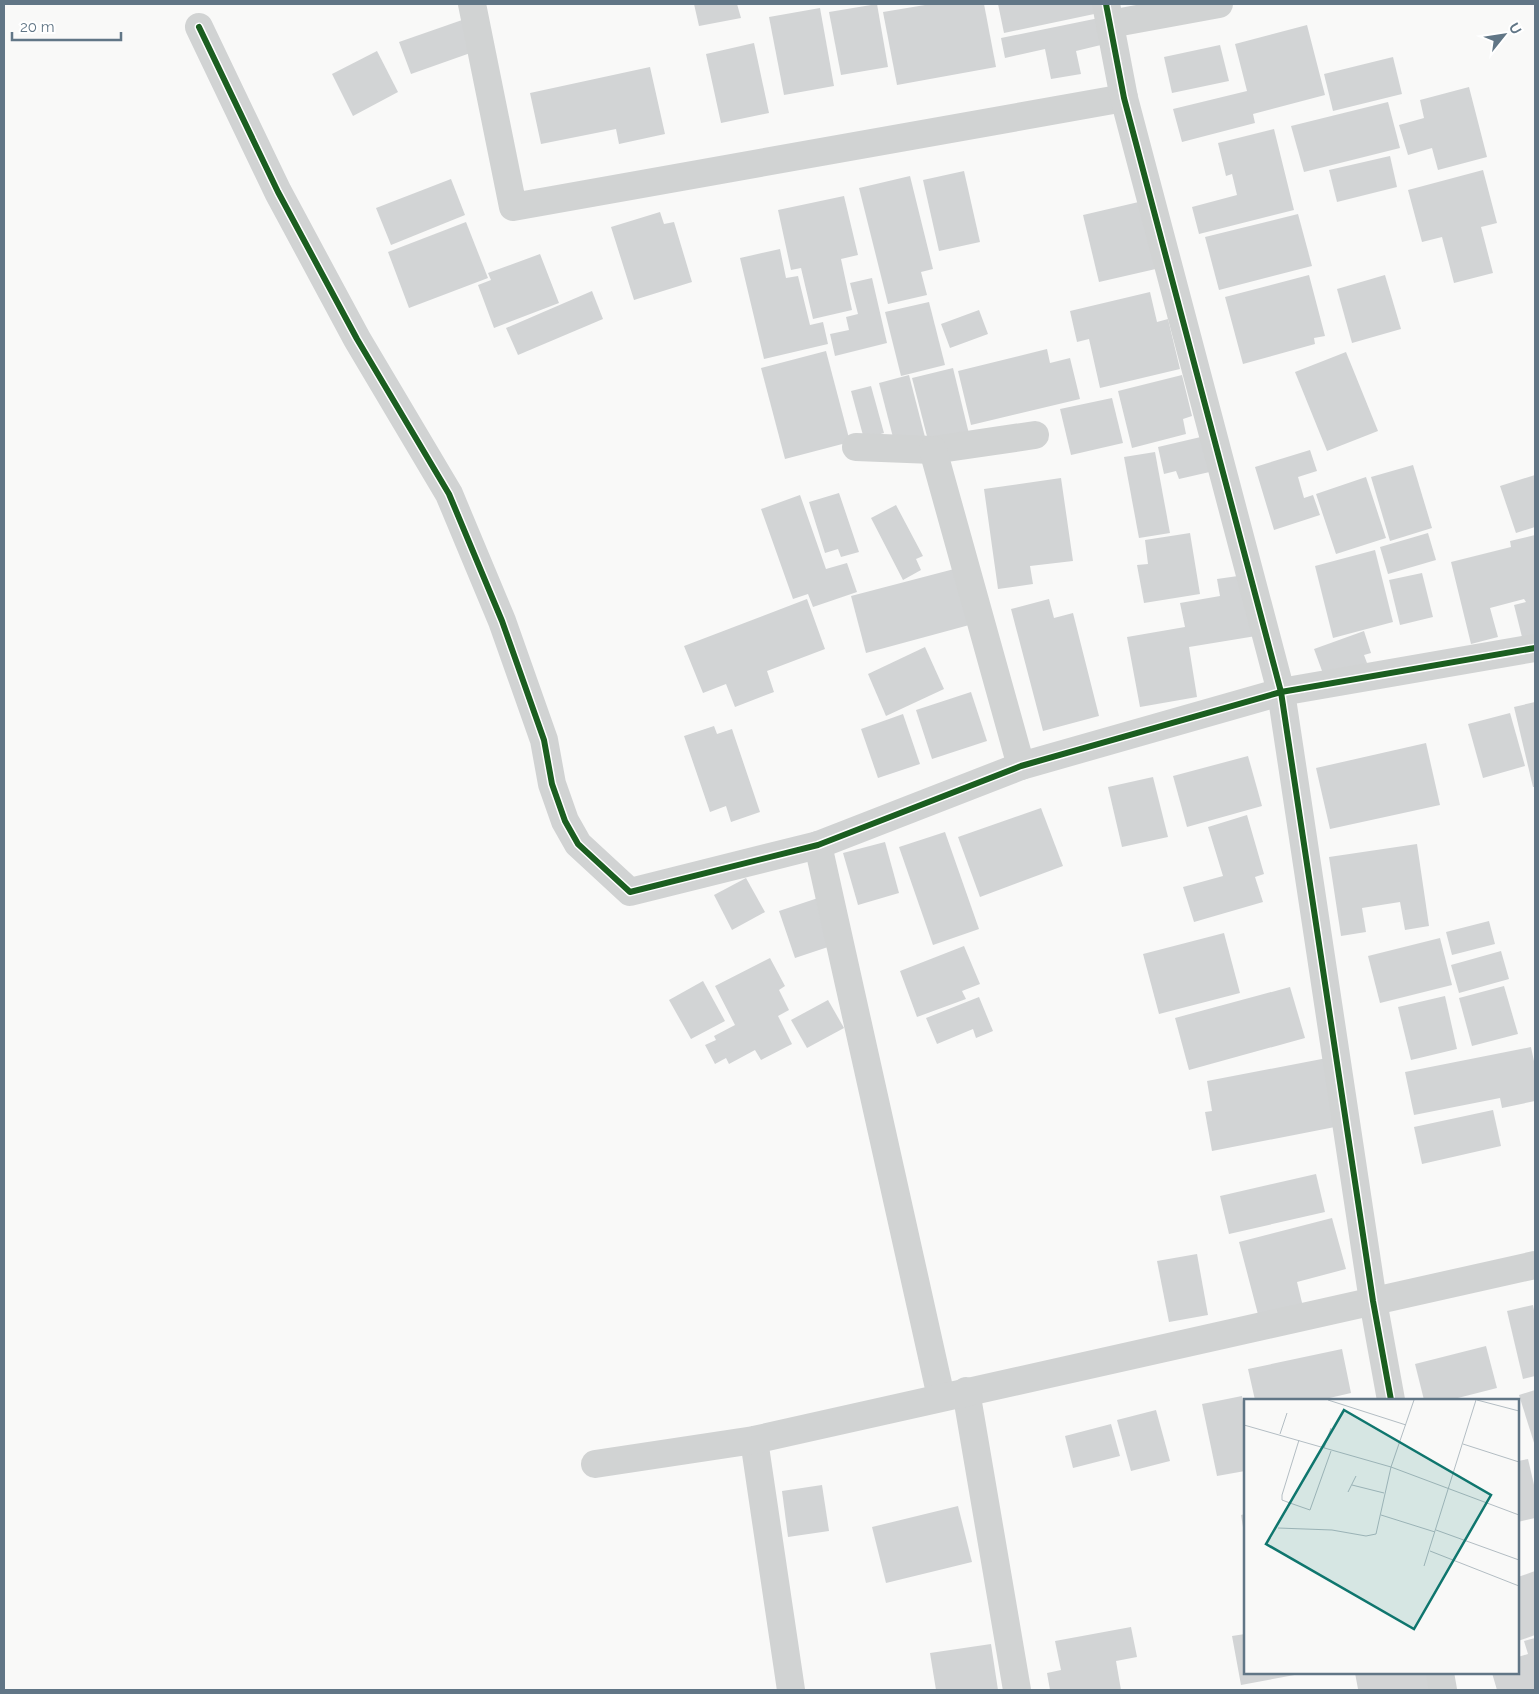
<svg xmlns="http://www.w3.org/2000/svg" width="1539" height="1694" viewBox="0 0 1539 1694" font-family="Raleway,sans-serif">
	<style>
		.building { fill: #d2d4d5 }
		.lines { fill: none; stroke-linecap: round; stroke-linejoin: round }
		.minor { stroke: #d1d3d3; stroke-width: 28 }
		.cycleway-casing { stroke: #fff; stroke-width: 9 }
		.cycleway { stroke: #1b5e20; stroke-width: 6 }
		.inset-road { fill: none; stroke: #b3bdc3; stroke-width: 1 }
		.view { fill: #0f766e; fill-opacity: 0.15; stroke: #0f766e; stroke-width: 2.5 }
		.inset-edge { fill: none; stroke: #617686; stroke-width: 2.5 }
	</style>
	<rect width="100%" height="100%" fill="#f9f9f8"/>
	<g class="building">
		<path d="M 694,4 L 737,4 L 741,18 L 699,26 Z"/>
		<path d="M 877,4 L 888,67 L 841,75 L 829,12 Z"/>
		<path d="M 931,4 L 984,4 L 996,67 L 897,85 L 883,12 Z"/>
		<path d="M 998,4 L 1097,4 L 1099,13 L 1004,33 Z"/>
		<path d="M 820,8 L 834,86 L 784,95 L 769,17 Z"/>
		<path d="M 1099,18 L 1105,44 L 1076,51 L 1081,74 L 1051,79 L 1045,49 L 1005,58 L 1001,38 Z"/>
		<path d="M 465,19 L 476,51 L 411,74 L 399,42 Z"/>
		<path d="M 1307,25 L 1325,95 L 1253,114 L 1255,123 L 1182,142 L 1173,109 L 1247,91 L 1235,44 Z"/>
		<path d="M 754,43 L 769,113 L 721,123 L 706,54 Z"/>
		<path d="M 1220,45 L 1229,81 L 1172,93 L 1164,57 Z"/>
		<path d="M 377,51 L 398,92 L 353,116 L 332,74 Z"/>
		<path d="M 1393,57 L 1402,94 L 1333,111 L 1324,74 Z"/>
		<path d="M 650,67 L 665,134 L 619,144 L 616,129 L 541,144 L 530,93 Z"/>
		<path d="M 1469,87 L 1487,157 L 1438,170 L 1432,148 L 1408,155 L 1399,125 L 1424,118 L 1420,100 Z"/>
		<path d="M 1388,102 L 1400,148 L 1304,172 L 1291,126 Z"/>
		<path d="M 1274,129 L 1294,210 L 1199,234 L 1192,207 L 1237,195 L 1232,174 L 1226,176 L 1218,143 Z"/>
		<path d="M 1390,156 L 1397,187 L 1337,202 L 1329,170 Z"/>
		<path d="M 1483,170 L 1497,223 L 1481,227 L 1493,273 L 1454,283 L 1442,237 L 1422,242 L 1408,190 Z"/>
		<path d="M 964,171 L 980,242 L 939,251 L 923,180 Z"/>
		<path d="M 910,176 L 933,269 L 921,272 L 927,295 L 888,304 L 859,188 Z"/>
		<path d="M 451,179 L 465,215 L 391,245 L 376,208 Z"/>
		<path d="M 844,196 L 858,255 L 841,259 L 852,310 L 813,319 L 801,268 L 791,270 L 778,210 Z"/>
		<path d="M 1143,201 L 1160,268 L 1099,282 L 1083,215 Z"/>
		<path d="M 660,212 L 664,224 L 674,222 L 692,282 L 634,300 L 611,227 Z"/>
		<path d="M 1298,214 L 1312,266 L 1219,290 L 1205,237 Z"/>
		<path d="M 466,222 L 488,278 L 409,308 L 388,252 Z"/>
		<path d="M 780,249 L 786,278 L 798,276 L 810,325 L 823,322 L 828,344 L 764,359 L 740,258 Z"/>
		<path d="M 540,254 L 559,303 L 494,328 L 478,285 L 491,280 L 488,273 Z"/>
		<path d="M 1309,275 L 1325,336 L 1314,338 L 1315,344 L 1243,364 L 1225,297 Z"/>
		<path d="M 1385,275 L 1401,329 L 1352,343 L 1337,289 Z"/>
		<path d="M 872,278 L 887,343 L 835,356 L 830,334 L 849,330 L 846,317 L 858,314 L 850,283 Z"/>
		<path d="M 592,291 L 603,319 L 518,355 L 506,328 Z"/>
		<path d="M 1150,292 L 1157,322 L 1168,319 L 1180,369 L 1100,388 L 1089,339 L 1077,342 L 1070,311 Z"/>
		<path d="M 929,302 L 945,365 L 901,376 L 885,312 Z"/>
		<path d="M 979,310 L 988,334 L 950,348 L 941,324 Z"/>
		<path d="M 1047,349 L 1050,363 L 1070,358 L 1080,399 L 971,425 L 958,371 Z"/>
		<path d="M 826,351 L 850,442 L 785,459 L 761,368 Z"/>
		<path d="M 1346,352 L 1378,431 L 1327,451 L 1295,372 Z"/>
		<path d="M 953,368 L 970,438 L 930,448 L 912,378 Z"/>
		<path d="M 909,375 L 925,437 L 895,445 L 879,383 Z"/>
		<path d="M 1182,375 L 1192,416 L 1183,419 L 1186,434 L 1132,448 L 1118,391 Z"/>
		<path d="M 871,386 L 884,433 L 864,439 L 851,391 Z"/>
		<path d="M 1112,398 L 1123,443 L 1071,455 L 1060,409 Z"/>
		<path d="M 1205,436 L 1214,471 L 1179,479 L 1176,471 L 1164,474 L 1158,447 Z"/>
		<path d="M 1310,450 L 1317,471 L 1298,477 L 1304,498 L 1313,495 L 1320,515 L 1274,530 L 1255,467 Z"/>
		<path d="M 1155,452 L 1170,533 L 1139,538 L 1124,457 Z"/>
		<path d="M 1413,465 L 1432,528 L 1390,541 L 1371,477 Z"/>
		<path d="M 1535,475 L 1535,527 L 1516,533 L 1500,486 Z"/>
		<path d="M 1366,477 L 1386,538 L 1336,554 L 1316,494 Z"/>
		<path d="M 1061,478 L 1073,561 L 1030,566 L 1033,584 L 998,589 L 984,489 Z"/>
		<path d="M 839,493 L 859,552 L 841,557 L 838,549 L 825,553 L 809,502 Z"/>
		<path d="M 800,495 L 826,569 L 847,563 L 857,592 L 813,607 L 808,594 L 793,599 L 761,509 Z"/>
		<path d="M 896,505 L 923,556 L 916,559 L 921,570 L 903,580 L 871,518 Z"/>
		<path d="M 1190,533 L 1200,594 L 1144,603 L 1137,565 L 1148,564 L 1145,540 Z"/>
		<path d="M 1428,533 L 1436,560 L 1388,574 L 1380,547 Z"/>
		<path d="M 1535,535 L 1535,642 L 1524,645 L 1514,605 L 1526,602 L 1524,599 L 1490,608 L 1498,637 L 1471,644 L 1451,562 L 1511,547 L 1510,541 Z"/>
		<path d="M 1375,550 L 1393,622 L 1333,638 L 1315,566 Z"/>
		<path d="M 958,568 L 973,624 L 866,653 L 851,596 Z"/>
		<path d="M 1422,573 L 1433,617 L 1400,625 L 1389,580 Z"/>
		<path d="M 1245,575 L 1256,636 L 1189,647 L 1197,697 L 1140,707 L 1127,637 L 1185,627 L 1180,603 L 1220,596 L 1217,579 Z"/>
		<path d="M 807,599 L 825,649 L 767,671 L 774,692 L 735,707 L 726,684 L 703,693 L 684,646 Z"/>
		<path d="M 1049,599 L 1054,618 L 1073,613 L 1099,716 L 1043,731 L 1011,609 Z"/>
		<path d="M 1364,631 L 1371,653 L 1364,655 L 1367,663 L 1325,679 L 1314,649 Z"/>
		<path d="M 925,647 L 944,689 L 886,716 L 868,674 Z"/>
		<path d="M 971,692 L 987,741 L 932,759 L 916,710 Z"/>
		<path d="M 1535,702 L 1535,787 L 1533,787 L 1514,707 Z"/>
		<path d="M 1510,713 L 1525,766 L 1483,778 L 1468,724 Z"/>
		<path d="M 903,714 L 920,764 L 878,778 L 861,729 Z"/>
		<path d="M 714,726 L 717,734 L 732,729 L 760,812 L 731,822 L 726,806 L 710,812 L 684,736 Z"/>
		<path d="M 1426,743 L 1440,805 L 1330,829 L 1316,768 Z"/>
		<path d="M 1248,756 L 1262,806 L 1187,827 L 1173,776 Z"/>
		<path d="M 1153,777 L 1168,837 L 1122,847 L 1108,787 Z"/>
		<path d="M 1041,808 L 1063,866 L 980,897 L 958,837 Z"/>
		<path d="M 1247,815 L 1264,874 L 1255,877 L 1263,902 L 1194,922 L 1183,887 L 1223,876 L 1208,827 Z"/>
		<path d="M 945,832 L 979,929 L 933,945 L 899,847 Z"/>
		<path d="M 885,842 L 899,893 L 858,905 L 843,853 Z"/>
		<path d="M 1417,844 L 1429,926 L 1405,930 L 1400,902 L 1362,908 L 1366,932 L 1341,936 L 1329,857 Z"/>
		<path d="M 746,878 L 765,912 L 732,930 L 714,895 Z"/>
		<path d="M 818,898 L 834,945 L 795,958 L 779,911 Z"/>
		<path d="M 1489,921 L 1495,944 L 1452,955 L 1446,932 Z"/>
		<path d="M 1224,933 L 1240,993 L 1159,1014 L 1143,954 Z"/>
		<path d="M 1440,938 L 1452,985 L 1380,1003 L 1368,956 Z"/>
		<path d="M 964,946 L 980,984 L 962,991 L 966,999 L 917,1017 L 900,971 Z"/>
		<path d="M 1501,951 L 1509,979 L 1459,993 L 1451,965 Z"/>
		<path d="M 770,958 L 785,986 L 779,990 L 789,1010 L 778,1016 L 792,1044 L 761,1060 L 755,1050 L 729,1064 L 726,1058 L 715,1064 L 705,1045 L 716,1040 L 714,1036 L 735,1025 L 715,986 Z"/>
		<path d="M 703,981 L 725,1021 L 691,1039 L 669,1000 Z"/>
		<path d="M 1504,986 L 1518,1034 L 1472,1046 L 1459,998 Z"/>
		<path d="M 1290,987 L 1305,1038 L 1189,1070 L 1175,1018 Z"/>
		<path d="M 1445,996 L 1457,1049 L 1411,1060 L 1398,1007 Z"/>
		<path d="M 979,997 L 993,1031 L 976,1038 L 973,1029 L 937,1044 L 926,1018 Z"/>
		<path d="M 828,1000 L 844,1028 L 807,1048 L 791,1020 Z"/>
		<path d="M 1531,1047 L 1535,1066 L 1535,1101 L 1502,1108 L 1500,1098 L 1414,1115 L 1405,1072 Z"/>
		<path d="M 1327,1058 L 1340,1126 L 1212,1151 L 1205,1112 L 1212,1111 L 1207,1081 Z"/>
		<path d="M 1493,1110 L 1501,1146 L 1422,1164 L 1414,1127 Z"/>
		<path d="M 1316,1174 L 1325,1212 L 1229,1234 L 1220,1196 Z"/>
		<path d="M 1332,1218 L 1346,1269 L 1297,1282 L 1304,1311 L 1260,1322 L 1239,1242 Z"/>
		<path d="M 1197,1254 L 1208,1315 L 1169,1322 L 1157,1261 Z"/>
		<path d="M 1533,1305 L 1535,1316 L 1535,1376 L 1523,1379 L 1507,1311 Z"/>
		<path d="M 1486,1346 L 1497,1388 L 1450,1400 L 1424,1400 L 1415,1364 Z"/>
		<path d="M 1342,1349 L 1351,1393 L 1325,1399 L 1326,1400 L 1255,1400 L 1248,1369 Z"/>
		<path d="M 1535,1390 L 1535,1446 L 1519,1395 Z"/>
		<path d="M 1242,1396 L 1245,1414 L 1245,1471 L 1217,1476 L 1202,1404 Z"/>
		<path d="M 1156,1410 L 1170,1461 L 1131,1471 L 1117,1420 Z"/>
		<path d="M 1111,1424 L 1120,1456 L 1073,1468 L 1065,1436 Z"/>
		<path d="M 1528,1459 L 1535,1489 L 1535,1518 L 1518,1522 L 1518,1461 Z"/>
		<path d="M 822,1485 L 829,1531 L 788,1537 L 782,1491 Z"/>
		<path d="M 958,1506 L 972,1562 L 886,1583 L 872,1527 Z"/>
		<path d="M 1245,1514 L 1245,1533 L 1244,1533 L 1241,1515 Z"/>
		<path d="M 1535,1571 L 1535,1635 L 1518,1641 L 1518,1577 Z"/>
		<path d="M 1131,1627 L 1137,1657 L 1116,1661 L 1121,1690 L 1050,1690 L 1047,1673 L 1061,1670 L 1055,1641 Z"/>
		<path d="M 1245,1634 L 1245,1673 L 1300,1674 L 1241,1685 L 1232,1636 Z"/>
		<path d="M 1535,1638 L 1535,1690 L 1497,1690 L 1492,1673 L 1518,1673 L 1518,1657 L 1528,1654 L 1524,1641 Z"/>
		<path d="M 991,1644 L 998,1690 L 936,1690 L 930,1653 Z"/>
		<path d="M 1355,1673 L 1431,1673 L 1435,1690 L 1354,1690 L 1358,1689 Z"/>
	</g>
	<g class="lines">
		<g class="minor">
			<path d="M 472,4 L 513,207 L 1124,98"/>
			<path d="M 1106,4 L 1124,98 L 1281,692 L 1373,1301 L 1391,1400"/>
			<path d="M 1110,24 L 1219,4"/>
			<path d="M 199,27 L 278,192 L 357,339 L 449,494 L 502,621 L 544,740 L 552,784 L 565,821 L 578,844 L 630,892 L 818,845 L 1021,766 L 1281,692 L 1535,648"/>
			<path d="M 856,447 L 933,450 L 1035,435"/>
			<path d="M 933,450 L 1021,766"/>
			<path d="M 818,845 L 941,1397"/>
			<path d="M 966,1391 L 1017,1690"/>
			<path d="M 754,1440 L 791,1690"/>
			<path d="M 595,1464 L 754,1440 L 1535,1265"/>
			<path d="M 1440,1673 L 1443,1690"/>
		</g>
		<g class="cycleway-casing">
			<g id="cycleway">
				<path d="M 1106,4 L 1124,98 L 1281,692 L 1373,1301 L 1391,1400"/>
				<path d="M 199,27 L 278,192 L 357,339 L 449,494 L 502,621 L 544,740 L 552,784 L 565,821 L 578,844 L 630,892 L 818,845 L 1021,766 L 1281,692 L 1535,648"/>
			</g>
		</g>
		<use href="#cycleway" class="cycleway"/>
	</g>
	<g transform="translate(1244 1399)">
		<rect width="275" height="275" fill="#f9f9f8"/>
		<path class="inset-road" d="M 84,1 L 162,26M 233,1 L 275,12M 0,26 L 147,68 L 275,116M 36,35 L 43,14M 55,41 L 38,96 L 38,101 L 46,104 L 66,111 L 87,52M 219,45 L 275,63M 80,49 L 87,29M 108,86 L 140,94M 104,93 L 112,77M 137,116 L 191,133M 34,129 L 88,131 L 122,137 L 132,135 L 147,68 L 170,1M 192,131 L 275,161M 186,152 L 275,187M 180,167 L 232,1"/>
		<path class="view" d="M 100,11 L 247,96 L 170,230 L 22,145 Z"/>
		<rect width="275" height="275" class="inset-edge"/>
	</g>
	<rect width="1539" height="1694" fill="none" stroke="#617686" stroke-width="10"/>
	<g transform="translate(1504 35) rotate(60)" stroke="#ffffff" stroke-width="4" paint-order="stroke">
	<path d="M0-4L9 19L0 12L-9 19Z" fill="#617686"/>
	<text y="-8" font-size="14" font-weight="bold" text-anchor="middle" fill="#617686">U</text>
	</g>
	<path d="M12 32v8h109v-8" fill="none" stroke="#617686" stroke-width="2.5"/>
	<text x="20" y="32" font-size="15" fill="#617686" stroke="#ffffff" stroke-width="4" paint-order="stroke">20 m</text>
</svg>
